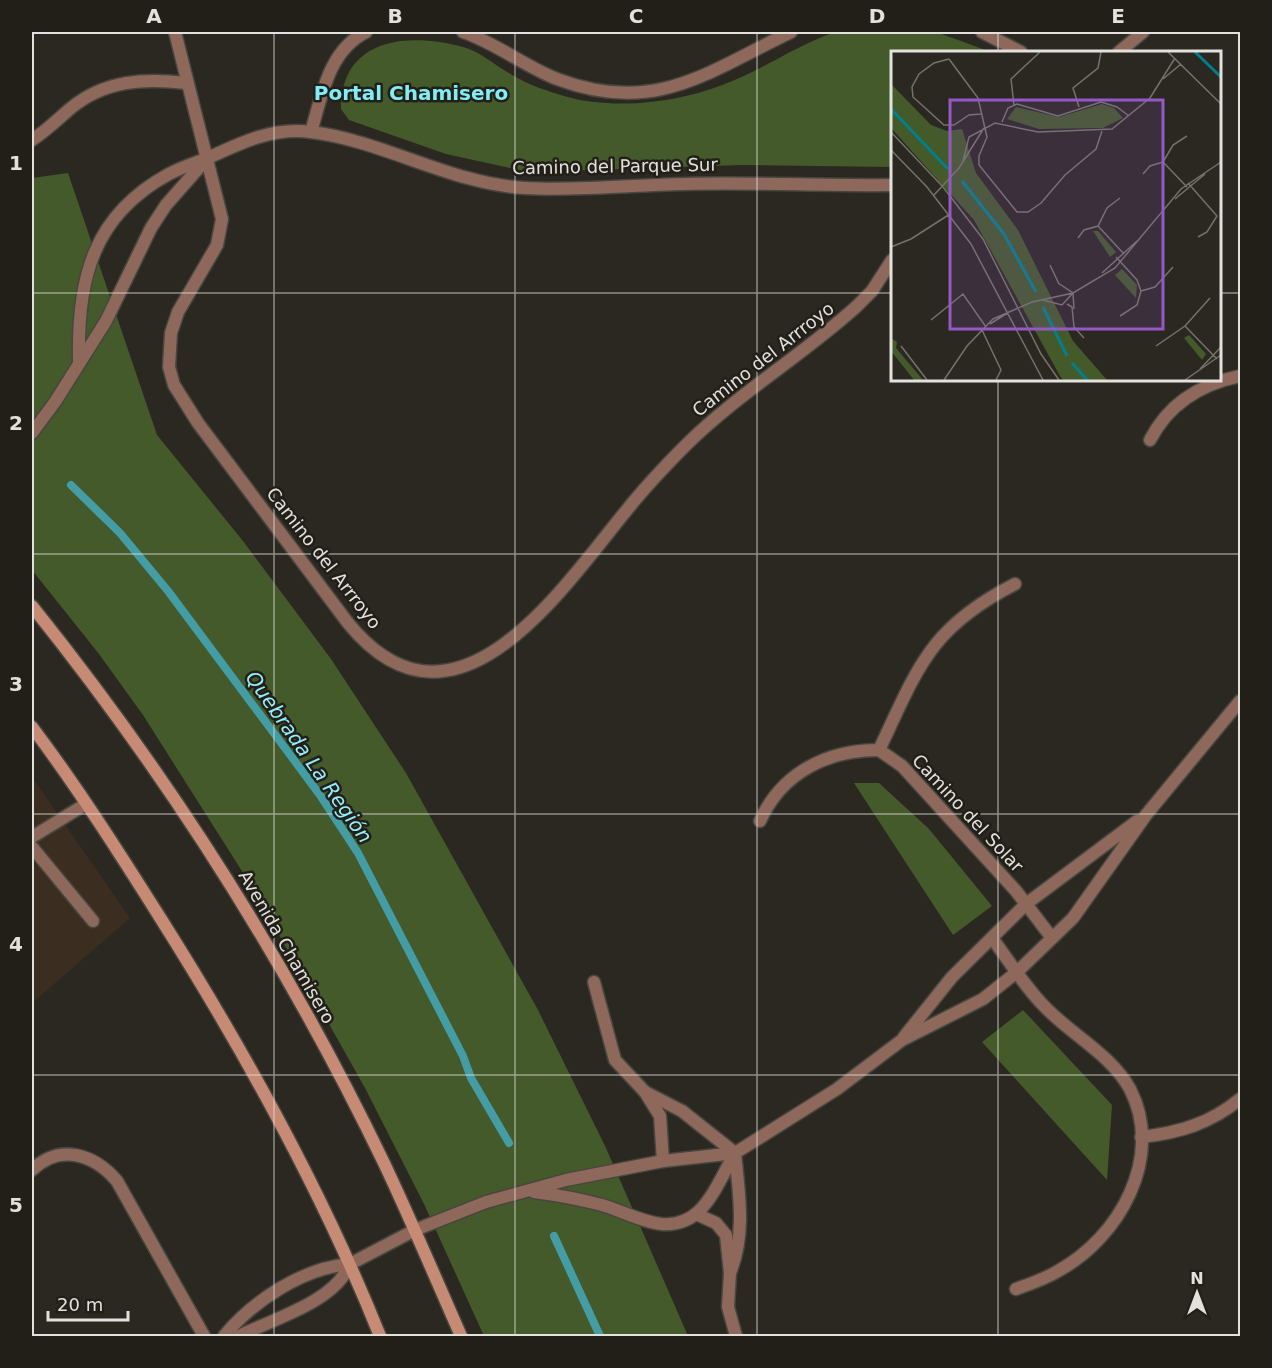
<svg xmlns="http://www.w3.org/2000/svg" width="1272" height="1368" viewBox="0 0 1272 1368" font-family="'DejaVu Sans',sans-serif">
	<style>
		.commercial { fill: #3b2d20 }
		.green { fill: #445a2b }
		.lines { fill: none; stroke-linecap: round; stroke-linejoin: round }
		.stream { stroke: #449da5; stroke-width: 8 }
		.lane-casing { stroke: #484640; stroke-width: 15 }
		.street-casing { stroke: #484640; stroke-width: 15 }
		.secondary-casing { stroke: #484640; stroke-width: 15 }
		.lane { stroke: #8e685a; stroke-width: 12 }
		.street { stroke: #8e685a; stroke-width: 12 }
		.secondary { stroke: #c78b75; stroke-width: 12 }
		.grid { fill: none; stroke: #e3e1dd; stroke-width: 1.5; stroke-opacity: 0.55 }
		.labels { text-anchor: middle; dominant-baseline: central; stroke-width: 5; stroke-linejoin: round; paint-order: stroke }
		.street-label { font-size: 18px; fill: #e3e1dd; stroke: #221f19 }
		.neighbourhood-label { font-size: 20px; font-weight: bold; fill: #82edf6; stroke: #221f19 }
		.water-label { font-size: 20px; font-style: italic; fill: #94effb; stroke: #221f19 }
		.inset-river { fill: none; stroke: #00808d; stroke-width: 3 }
		.inset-road { fill: none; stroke: #75726d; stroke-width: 1.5 }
		.view { fill: #9559c6; fill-opacity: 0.15; stroke: #9559c6; stroke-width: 3 }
		.inset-edge { fill: none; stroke: #e3e1dd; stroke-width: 3 }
		.neatline { fill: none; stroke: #e3e1dd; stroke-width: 2 }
		.grid-label { font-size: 20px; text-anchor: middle; font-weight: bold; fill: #e3e1dd }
	</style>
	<rect width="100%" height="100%" fill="#2b2822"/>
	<path class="commercial" d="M 32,777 L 130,918 L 32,1003 Z"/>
	<g class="green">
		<path d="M 836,32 L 936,32 L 991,52 L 892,52 L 892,167 L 742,165 L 529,172 L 446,154 L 349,120 L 341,109 C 341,37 409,32 463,47 C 481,52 497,67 514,76 C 529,85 547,91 564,96 C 590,104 623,105 650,102 C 683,99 716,89 746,75 C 776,61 804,42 836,32 Z"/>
		<path d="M 68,173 L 157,435 L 243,541 L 331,659 L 406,773 L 538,1010 L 606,1148 L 688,1336 L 484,1336 L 424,1204 L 365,1088 L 252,887 L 143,715 L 99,654 L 32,570 L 32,178 Z"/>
		<path d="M 854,783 L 879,783 L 929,829 L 992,906 L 953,935 Z"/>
		<path d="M 1023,1010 L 1112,1105 L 1107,1180 L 982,1042 Z"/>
	</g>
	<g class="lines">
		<g class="stream">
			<path d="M 71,485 L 120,533 L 168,591 L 320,795 L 358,853 L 463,1056 L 471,1078 L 509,1143"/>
			<path d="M 554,1236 L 600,1336"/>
		</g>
		<g class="lane-casing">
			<g id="lane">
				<path d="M 32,837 L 86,804"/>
				<path d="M 32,847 L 93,921"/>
			</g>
		</g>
		<g class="street-casing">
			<g id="street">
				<path d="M 175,32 L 222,219 L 217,245 L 178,312 L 171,333 L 169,367 L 174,385 L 198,423 L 348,623 C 454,753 561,590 626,511 C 645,487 666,465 687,444 C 740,392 803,355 857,306 L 872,291 L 892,260"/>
				<path d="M 463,32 C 496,43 524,66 557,79 C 655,116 707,72 791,32"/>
				<path d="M 982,32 L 1021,52"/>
				<path d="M 1119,52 L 1143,32"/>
				<path d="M 311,132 C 322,95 329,50 366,32"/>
				<path d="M 32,140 C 46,131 58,119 71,108 C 105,80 145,78 186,83"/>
				<path d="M 79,361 C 77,279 93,215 169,174 C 182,167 196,163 210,157 C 242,142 274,127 311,132 C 384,141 451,184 525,188 C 578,191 632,185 685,184 C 754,182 823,186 892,185"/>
				<path d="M 32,433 L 55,402 L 106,321 L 151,228 L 166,205 L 204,162"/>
				<path d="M 1150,440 C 1169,403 1201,384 1240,376"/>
				<path d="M 879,750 L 902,766 L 1016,891 L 1052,938"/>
				<path d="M 760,821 C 782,772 828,750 879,750 C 918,668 929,628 1015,584"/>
				<path d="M 992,938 C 1010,962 1026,989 1048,1010 C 1074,1036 1112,1056 1130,1089 C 1165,1157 1119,1238 1058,1271 C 1045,1279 1030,1284 1016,1289"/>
				<path d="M 594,982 L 615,1060 L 645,1092 L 660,1116 L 663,1161"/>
				<path d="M 904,1037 L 952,977 L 1026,904 L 1137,821"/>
				<path d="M 645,1092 L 682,1111 L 735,1153 C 739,1194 746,1234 730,1273"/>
				<path d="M 1141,1137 C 1179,1133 1211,1123 1240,1099"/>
				<path d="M 32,1170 C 60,1143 94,1154 117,1181 L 204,1336"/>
				<path d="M 534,1192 C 557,1195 579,1199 602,1205 C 633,1214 668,1239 698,1212 C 714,1197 724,1172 735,1153"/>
				<path d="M 696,1214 L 716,1223 L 726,1235 L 730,1273 L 728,1307 L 736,1336"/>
				<path d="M 224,1336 C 254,1300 303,1268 350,1264 L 415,1230 L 486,1202 L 566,1180 L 663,1161 L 735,1153 L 837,1089 L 902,1040 L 983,999 L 1017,972 L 1073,918 L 1146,815 L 1240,701"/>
				<path d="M 239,1336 C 273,1319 335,1302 350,1264"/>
			</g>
		</g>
		<g class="secondary-casing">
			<g id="secondary">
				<path d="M 32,606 C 170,778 288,964 384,1163 C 411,1220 436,1279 461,1336"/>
				<path d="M 32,727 C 78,788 120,854 161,919 C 245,1052 322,1191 380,1336"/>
			</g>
		</g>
		<use href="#lane" class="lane"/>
		<use href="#street" class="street"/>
		<use href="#secondary" class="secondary"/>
	</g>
	<path class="grid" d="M 274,32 L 274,1336M 515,32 L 515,1336M 757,32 L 757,1336M 998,32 L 998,52M 32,293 L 892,293M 1220,293 L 1240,293M 998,380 L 998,1336M 32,554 L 1240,554M 32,814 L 1240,814M 32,1075 L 1240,1075"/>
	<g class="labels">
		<g class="street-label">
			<text transform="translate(615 166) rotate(-1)">Camino del Parque Sur</text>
			<text transform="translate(763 359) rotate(-38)">Camino del Arrroyo</text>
			<text transform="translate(324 558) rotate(52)">Camino del Arrroyo</text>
			<text transform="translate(968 813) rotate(47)">Camino del Solar</text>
			<text transform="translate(287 947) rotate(60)">Avenida Chamisero</text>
		</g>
		<g class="neighbourhood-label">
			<text x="411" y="93">Portal Chamisero</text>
		</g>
		<g class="water-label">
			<text transform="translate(309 757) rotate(55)">Quebrada La Región</text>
		</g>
	</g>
	<g transform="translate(891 51)">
		<rect width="330" height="330" fill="#2b2822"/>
		<path d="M 0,33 L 40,74 L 56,80 L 71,78 L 85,122 L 127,179 L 182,290 L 216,329 L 172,329 L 169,325 L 83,169 L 0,77 ZM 211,53 L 223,57 L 232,67 L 212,77 L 148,78 L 116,68 L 125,56 L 168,66 ZM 202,180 L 207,180 L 225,201 L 219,206 ZM 231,218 L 246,234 L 245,247 L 224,224 ZM 298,284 L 315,303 L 311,309 L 293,287 ZM 0,287 L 6,291 L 5,297 L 32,329 L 23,329 L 0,300 Z" fill="#445a2b"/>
		<path class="inset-river" d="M 304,1 L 330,26M 0,58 L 57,118M 71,130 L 113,183 L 145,241M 152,256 L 176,305M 181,312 L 196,329"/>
		<path class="inset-road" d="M 277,1 L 330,53M 58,8 L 87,47 L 96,86 L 88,105 L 88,114 L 126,161 L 137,161 L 150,152 L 174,124 L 205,98 L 211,80M 58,8 L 43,12 L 28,23 L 21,36 L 22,46 L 53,74 L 63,74 L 78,64 L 90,63M 272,28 L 290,13M 123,54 L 120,28 L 149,1M 188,56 L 182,37 L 207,17 L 210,1M 111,71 L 117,57 L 126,53 L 167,65 L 210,51 L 226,56 L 238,65M 0,81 L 52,136 L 92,188 L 150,303 L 168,329M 0,99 L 36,136 L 80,193 L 152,329M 72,110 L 78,86 L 104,72 L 147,81 L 221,78 L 259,47 L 284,7M 272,111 L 296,136M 272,111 L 282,94 L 296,85M 252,123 L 259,115 L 272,111M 297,132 L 326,165 L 316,181 L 307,186M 43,144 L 68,117 L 93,77M 284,148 L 314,123M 207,175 L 233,203M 187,187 L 193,179 L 207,175 L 216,157 L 229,147M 0,196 L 20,188 L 59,163M 225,206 L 246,229 L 250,240 L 246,254 L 229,265M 159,214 L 168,233M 211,222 L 246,190M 167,232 L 182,242 L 183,258M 250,240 L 264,236 L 282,216M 152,249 L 171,254 L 182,242M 176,253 L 181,256 L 183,276 L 193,287M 40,269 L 72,243 L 95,276M 99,273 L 118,261M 294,275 L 326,308M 91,279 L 110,319 L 105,329M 10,295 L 36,329M 265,295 L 294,275 L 319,247M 309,318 L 330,296M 53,329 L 76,295 L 102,268 L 141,251 L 182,242 L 224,217 L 290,138 L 330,111M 294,329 L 330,304"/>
		<path class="view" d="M 59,49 L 272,49 L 272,278 L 59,278 Z"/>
		<rect width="330" height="330" class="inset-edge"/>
	</g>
	<rect width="1272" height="1368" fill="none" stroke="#221f19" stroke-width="66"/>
	<g transform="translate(1197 1293)" stroke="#221f19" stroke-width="4.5" paint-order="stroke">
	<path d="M0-4.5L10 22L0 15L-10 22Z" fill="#e3e1dd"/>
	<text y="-9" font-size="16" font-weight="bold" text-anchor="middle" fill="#e3e1dd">N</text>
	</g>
	<path d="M48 1311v9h80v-9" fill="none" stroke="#e3e1dd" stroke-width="3"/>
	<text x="57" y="1311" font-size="18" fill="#e3e1dd" stroke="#221f19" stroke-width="4.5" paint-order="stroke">20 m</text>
	<rect x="33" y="33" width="1206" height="1302" class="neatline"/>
	<g class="grid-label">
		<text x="154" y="23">A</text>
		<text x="395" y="23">B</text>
		<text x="636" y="23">C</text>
		<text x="877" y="23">D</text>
		<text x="1118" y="23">E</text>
		<text x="16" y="170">1</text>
		<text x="16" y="430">2</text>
		<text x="16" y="691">3</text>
		<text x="16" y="951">4</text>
		<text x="16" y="1212">5</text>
	</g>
</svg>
